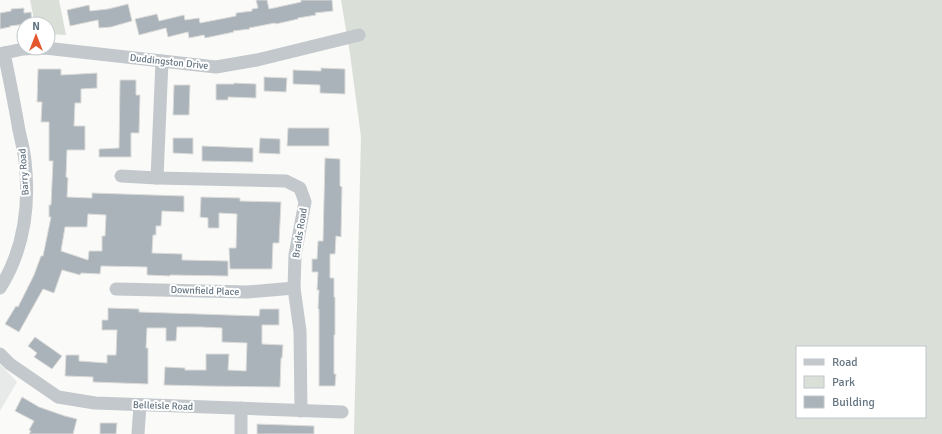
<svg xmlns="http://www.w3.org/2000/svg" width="942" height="434" viewBox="0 0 942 434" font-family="Signika,sans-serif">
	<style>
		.built { fill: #e8e9e9 }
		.green { fill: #dadfd7; fill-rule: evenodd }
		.building { fill: #aab3b9; stroke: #dcdcda; fill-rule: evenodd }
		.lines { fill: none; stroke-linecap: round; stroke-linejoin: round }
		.street { stroke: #c3c8cc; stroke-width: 13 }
		.labels { text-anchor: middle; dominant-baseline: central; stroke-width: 4; stroke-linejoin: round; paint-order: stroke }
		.street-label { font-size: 10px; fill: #657683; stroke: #fff }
	</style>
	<rect width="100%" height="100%" fill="#fafaf8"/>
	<path class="built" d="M 0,364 L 17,382 L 0,411 Z"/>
	<g class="green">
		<path d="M 30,0 L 59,0 L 66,35 L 48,34 L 48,24 L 35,24 Z"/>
		<path d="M 341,0 L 942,0 L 942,434 L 354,434 L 361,137 L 350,54 ZM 797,347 L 925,347 L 925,417 L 797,417 Z"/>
	</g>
	<g class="building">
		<path d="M 256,0 L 267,0 L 269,9 L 301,2 L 301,0 L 332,0 L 333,11 L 315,13 L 316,15 L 298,18 L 298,19 L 276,24 L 275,23 L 249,28 L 250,29 L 233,31 L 234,32 L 205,38 L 204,35 L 189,38 L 188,32 L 168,37 L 166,28 L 139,35 L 135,19 L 157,14 L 159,21 L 184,15 L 185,20 L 199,18 L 200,23 L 236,16 L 236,13 L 252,11 L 252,9 L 258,8 Z"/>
		<path d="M 128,4 L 132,21 L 111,27 L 99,28 L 98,20 L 70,26 L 67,10 L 89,5 L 90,11 L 108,9 Z"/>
		<path d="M 24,8 L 24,13 L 31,12 L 32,22 L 27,23 L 27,24 L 10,26 L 10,27 L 0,29 L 0,13 L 11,11 L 11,9 Z"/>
		<path d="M 321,68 L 345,69 L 345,94 L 320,93 L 320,85 L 293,84 L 293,70 L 321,71 Z"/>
		<path d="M 38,69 L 61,69 L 61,75 L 97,73 L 97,88 L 81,89 L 81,103 L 75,103 L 74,126 L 85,126 L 85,150 L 67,150 L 66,177 L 68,178 L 67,197 L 92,198 L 92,193 L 184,196 L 184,212 L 162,211 L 161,226 L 156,226 L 156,235 L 153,235 L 152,253 L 182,254 L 182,260 L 228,261 L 228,276 L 170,275 L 170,276 L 147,275 L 147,267 L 101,266 L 100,274 L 81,273 L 80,275 L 62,270 L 54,293 L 43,289 L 19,332 L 5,324 L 16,306 L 18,307 L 34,275 L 41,256 L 43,256 L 51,217 L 49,217 L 49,205 L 51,205 L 53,161 L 49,161 L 49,122 L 41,122 L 42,102 L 37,102 ZM 88,214 L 106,215 L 105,236 L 102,236 L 102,251 L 89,251 L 88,260 L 61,251 L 65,227 L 87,227 Z"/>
		<path d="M 264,77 L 287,78 L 286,92 L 264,91 Z"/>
		<path d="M 120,80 L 136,80 L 136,95 L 140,95 L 139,133 L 131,133 L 131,157 L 99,157 L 99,149 L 119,148 Z"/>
		<path d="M 234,83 L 256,84 L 256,98 L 228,97 L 228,100 L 216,100 L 216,84 L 234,84 Z"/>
		<path d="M 174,85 L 190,85 L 189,115 L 173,115 Z"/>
		<path d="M 288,128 L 329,128 L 329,146 L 287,146 Z"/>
		<path d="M 173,138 L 193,138 L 193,154 L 173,153 Z"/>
		<path d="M 260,138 L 280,139 L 280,154 L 259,153 Z"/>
		<path d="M 202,146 L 253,148 L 253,162 L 202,161 Z"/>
		<path d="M 325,158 L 340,159 L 340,186 L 342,187 L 341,237 L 336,236 L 335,254 L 330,254 L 330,278 L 334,278 L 334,297 L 335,297 L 335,335 L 334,335 L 334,374 L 336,374 L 335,386 L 319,386 L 319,309 L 318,309 L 319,290 L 317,290 L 318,272 L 312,272 L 312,259 L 317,259 L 318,241 L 323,241 Z"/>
		<path d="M 201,197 L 240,198 L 240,201 L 281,202 L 279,243 L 273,243 L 272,269 L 230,269 L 229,248 L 236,248 L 237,214 L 219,213 L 219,228 L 208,228 L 208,218 L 200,217 Z"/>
		<path d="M 108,308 L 139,309 L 139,312 L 259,316 L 260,309 L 279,309 L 279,325 L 262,325 L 262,344 L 283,345 L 282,358 L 281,358 L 280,387 L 204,386 L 164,385 L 165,367 L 185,368 L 185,370 L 206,370 L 206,354 L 229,354 L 228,370 L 246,371 L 247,343 L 222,342 L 222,328 L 201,327 L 177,327 L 176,341 L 166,341 L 166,328 L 147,328 L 146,348 L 148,348 L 148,384 L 93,382 L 93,377 L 65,376 L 66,355 L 79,355 L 79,361 L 107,363 L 107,355 L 116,355 L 117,330 L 102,330 L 102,320 L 108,320 Z"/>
		<path d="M 35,337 L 62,356 L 52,369 L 34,357 L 37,353 L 28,346 Z"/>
		<path d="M 22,397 L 39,407 L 65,416 L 77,419 L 73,434 L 29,434 L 31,431 L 29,430 L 34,421 L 15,411 Z"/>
		<path d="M 100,423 L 117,423 L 116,434 L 100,434 Z"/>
		<path d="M 257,424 L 314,426 L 314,434 L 257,434 Z"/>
	</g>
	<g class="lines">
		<g class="street">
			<path d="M 0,54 L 23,49 L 45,48 L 216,67 L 257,60 L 359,35"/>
			<path d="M 121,176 L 157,178 L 286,181 L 300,188 L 305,202 L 295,255 L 294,288 L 300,331 L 301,411"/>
			<path d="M 157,178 L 162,61"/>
			<path d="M 0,288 C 24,250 30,206 25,161 C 24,149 20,137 18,125 C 14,101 9,77 4,53"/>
			<path d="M 116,289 L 247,292 L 294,288"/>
			<path d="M 0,354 L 10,364 L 58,397 L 95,403 L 342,412"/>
			<path d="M 138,434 L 140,405"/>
			<path d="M 241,434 L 241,408"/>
		</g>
	</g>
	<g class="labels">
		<g class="street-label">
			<text transform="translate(169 62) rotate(6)">Duddingston Drive</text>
			<text transform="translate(24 172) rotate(-94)">Barry Road</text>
			<text transform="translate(300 233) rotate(-81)">Braids Road</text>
			<text transform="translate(205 291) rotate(2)">Downfield Place</text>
			<text transform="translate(163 406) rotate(2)">Belleisle Road</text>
		</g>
	</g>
	<rect x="796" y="346" width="130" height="72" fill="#ffffff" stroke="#c1c8cd"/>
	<rect x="804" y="359" width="20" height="6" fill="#c3c8cc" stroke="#c1c8cd"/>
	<text x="832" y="366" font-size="12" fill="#657683">Road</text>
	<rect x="804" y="376" width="20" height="12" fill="#dadfd7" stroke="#c1c8cd"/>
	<text x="832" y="386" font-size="12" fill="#657683">Park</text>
	<rect x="804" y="396" width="20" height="12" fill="#aab3b9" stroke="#c1c8cd"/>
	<text x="832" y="406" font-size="12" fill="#657683">Building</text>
	<g transform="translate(36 36)"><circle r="19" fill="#ffffff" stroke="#c1c8cd"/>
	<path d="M0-3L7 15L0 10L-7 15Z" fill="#e4572e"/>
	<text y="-6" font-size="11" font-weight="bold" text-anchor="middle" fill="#657683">N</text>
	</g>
</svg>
